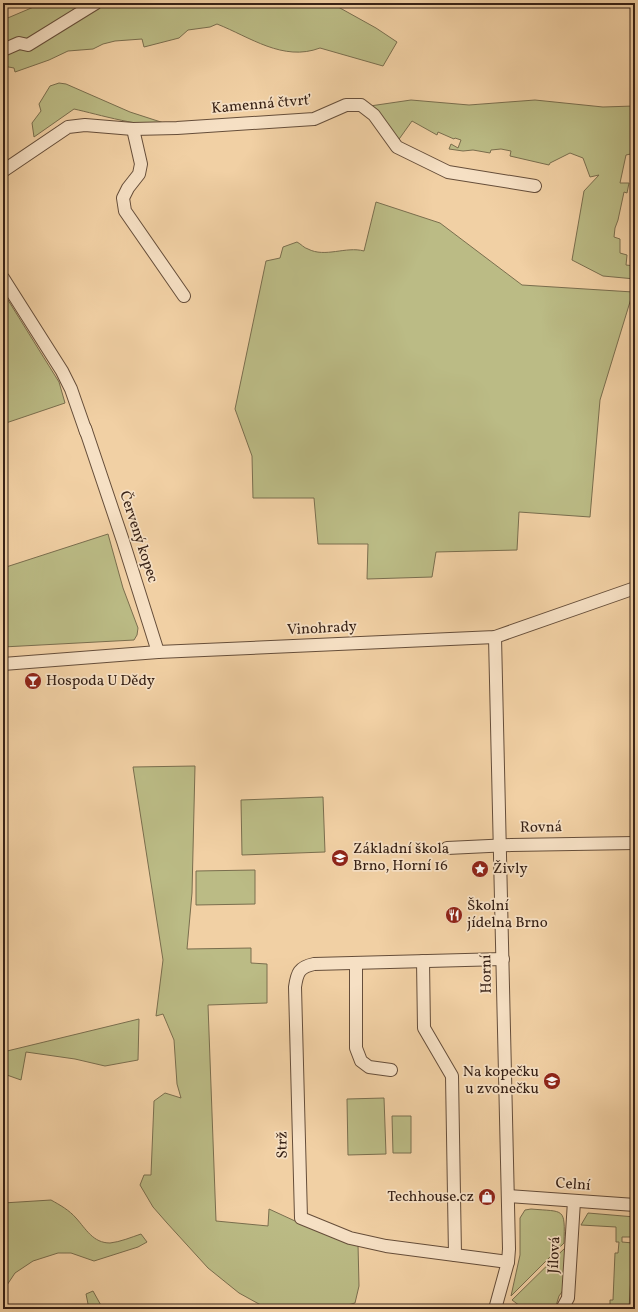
<svg xmlns="http://www.w3.org/2000/svg" width="638" height="1312" viewBox="0 0 638 1312" font-family="Vollkorn,serif">
	<style>
		.green { fill: #bbbb85; stroke: #7a6e4e }
		.lines { fill: none; stroke-linecap: round; stroke-linejoin: round }
		.minor-casing { stroke: #664e3a; stroke-width: 14 }
		.minor { stroke: #f6e0c4; stroke-width: 12 }
		.labels { text-anchor: middle; dominant-baseline: central; stroke-width: 3.5; stroke-linejoin: round; paint-order: stroke }
		.street-label { font-size: 15px; fill: #382216; stroke: #f6e0c4 }
		.poi-label { font-size: 15px; fill: #382216; stroke: #f6e0c4; text-anchor: start }
	</style>
	<rect width="100%" height="100%" fill="#f1d0a4"/>
	<filter id="stains"><feTurbulence type="fractalNoise" baseFrequency=".005" numOctaves="4"/><feColorMatrix values="0 0 0 0 .2 0 0 0 0 .09 0 0 0 0 .02 0 0 0 .5 -.17"/></filter>
	<radialGradient id="worn" r=".72"><stop offset=".6" stop-color="#630" stop-opacity="0"/><stop offset="1" stop-color="#630" stop-opacity=".3"/></radialGradient>
	<g class="green">
		<path d="M 43,3 L 331,3 L 376,28 L 397,42 L 383,66 L 320,48 C 283,62 250,37 217,24 L 210,27 L 188,30 L 179,38 L 144,47 L 142,39 L 115,41 L 103,44 L 93,49 L 68,51 L 49,60 L 15,72 L 14,68 L 3,66 L 3,20 Z"/>
		<path d="M 59,83 L 66,84 L 130,112 L 167,124 C 146,129 97,114 74,109 L 34,137 L 32,123 L 41,111 L 39,104 L 50,86 Z"/>
		<path d="M 411,100 L 469,105 L 535,100 L 603,107 L 634,106 L 635,105 L 635,153 L 626,155 L 620,183 L 629,183 L 627,193 L 624,192 L 618,220 L 615,228 L 614,237 L 620,239 L 620,253 L 627,255 L 626,265 L 635,266 L 635,279 L 603,276 L 572,260 L 584,191 L 599,175 L 590,177 L 583,158 L 570,153 L 550,163 L 549,165 L 510,156 L 511,151 L 501,149 L 491,150 L 490,153 L 473,150 L 463,151 L 449,149 L 451,144 L 458,148 L 461,140 L 455,138 L 454,139 L 438,132 L 437,135 L 412,121 L 397,142 L 370,106 Z"/>
		<path d="M 376,202 L 440,223 L 522,285 L 633,292 L 600,400 L 590,517 L 519,512 L 517,550 L 436,552 L 432,577 L 367,579 L 368,544 L 318,544 L 314,498 L 253,498 L 252,456 L 235,409 L 266,261 L 280,258 L 283,247 L 297,242 C 301,244 304,248 308,249 C 325,258 346,246 364,251 Z"/>
		<path d="M 3,292 L 59,382 L 65,403 L 3,424 Z"/>
		<path d="M 108,534 L 123,588 L 138,628 L 137,635 L 134,640 L 3,647 L 3,568 Z"/>
		<path d="M 195,766 L 192,893 L 187,949 L 251,948 L 251,963 L 267,964 L 267,1003 L 208,1005 L 216,1221 L 268,1226 L 269,1209 L 308,1227 L 358,1244 L 359,1286 L 355,1303 L 340,1307 L 340,1309 L 268,1309 L 239,1293 L 208,1268 L 167,1223 L 153,1207 L 140,1185 L 144,1175 L 151,1175 L 154,1101 L 165,1093 L 181,1098 L 177,1084 L 174,1040 L 163,1014 L 156,1016 L 163,960 L 133,767 Z"/>
		<path d="M 323,797 L 325,852 L 242,855 L 241,800 Z"/>
		<path d="M 255,870 L 255,904 L 196,905 L 196,871 Z"/>
		<path d="M 139,1019 L 138,1060 L 105,1066 L 75,1059 L 26,1052 L 21,1080 L 4,1074 L 3,1077 L 3,1052 Z"/>
		<path d="M 384,1098 L 386,1154 L 348,1155 L 347,1099 Z"/>
		<path d="M 392,1116 L 411,1116 L 411,1153 L 393,1153 Z"/>
		<path d="M 51,1200 C 60,1205 69,1210 76,1218 C 86,1229 93,1243 110,1243 C 120,1242 132,1237 141,1234 L 147,1242 L 138,1247 L 94,1261 L 71,1253 L 58,1253 L 33,1261 L 15,1273 L 3,1291 L 3,1203 Z"/>
		<path d="M 531,1209 C 565,1212 565,1207 564,1243 L 511,1296 L 520,1255 L 520,1218 L 525,1210 Z"/>
		<path d="M 588,1213 L 635,1217 L 633,1237 L 622,1237 L 622,1242 L 633,1243 L 629,1309 L 610,1309 L 610,1300 L 613,1300 L 615,1253 L 618,1253 L 619,1242 L 616,1242 L 616,1227 L 581,1225 Z"/>
		<path d="M 568,1245 L 564,1289 L 559,1296 L 555,1309 L 524,1309 L 512,1300 Z"/>
		<path d="M 93,1291 L 103,1309 L 89,1309 L 86,1294 Z"/>
	</g>
	<g class="lines">
		<g class="minor-casing">
			<g id="minor">
				<path d="M 3,50 L 19,43 L 28,45 L 96,3"/>
				<path d="M 133,129 L 141,164 L 139,174 L 128,188 L 123,198 L 125,211 L 184,296"/>
				<path d="M 3,171 L 68,127 L 85,125 L 133,129 L 177,128 L 314,119 L 346,105 L 361,105 L 374,115 L 397,147 L 448,172 L 535,186"/>
				<path d="M 3,278 L 62,371 L 71,389 L 86,432"/>
				<path d="M 85,428 L 123,541 L 158,652"/>
				<path d="M 3,664 L 158,652 L 495,637 L 635,588"/>
				<path d="M 447,848 L 511,845 L 635,843"/>
				<path d="M 503,959 L 314,964 C 299,967 297,973 295,987 L 301,1218 L 350,1238 L 386,1246 L 508,1262"/>
				<path d="M 423,961 L 424,1028 L 452,1076 L 455,1255"/>
				<path d="M 356,963 L 356,1048 L 361,1061 L 369,1067 L 391,1070"/>
				<path d="M 508,1196 L 635,1205"/>
				<path d="M 495,1309 L 508,1262 L 509,1249 L 495,637"/>
				<path d="M 562,1309 L 568,1298 L 574,1201"/>
			</g>
		</g>
		<use href="#minor" class="minor"/>
	</g>
	<defs>
		<g id="bar-disc" transform="scale(0.9)"><circle r="9.5" fill="#8f2418" stroke="#f6e0c4"/><path d="M-6-5H6L.8 .8V4.5H3.5V6h-7V4.5H-.8V.8Z" fill="#fff"/></g>
		<g id="school-disc" transform="scale(0.9)"><circle r="9.5" fill="#8f2418" stroke="#f6e0c4"/><path d="M0-5L7-2L0 1L-7-2ZM-4 1L0 2.5L4 1V4Q0 6-4 4Z" fill="#fff"/></g>
		<g id="sight-disc" transform="scale(0.9)"><circle r="9.5" fill="#8f2418" stroke="#f6e0c4"/><path d="M0-6L1.8-2.2L6-1.7L2.9 1.2L3.7 5.4L0 3.3L-3.7 5.4L-2.9 1.2L-6-1.7L-1.8-2.2Z" fill="#fff"/></g>
		<g id="restaurant-disc" transform="scale(0.9)"><circle r="9.5" fill="#8f2418" stroke="#f6e0c4"/><path d="M-5-6h1v4h1v-4h1v4h1v-4h1v5L-1.5 .5V6h-2V.5L-5-1ZM5-6V6H3V1.5H1.5Q1.5-4 5-6Z" fill="#fff"/></g>
		<g id="shop-disc" transform="scale(0.9)"><circle r="9.5" fill="#8f2418" stroke="#f6e0c4"/><path d="M-5-2.5h2.3a2.7 3.5 0 0 1 5.4 0H5L5.5 6h-11ZM-1.5-2.5h3a1.5 2.3 0 0 0-3 0Z" fill="#fff"/></g>
	</defs>
	<g fill-rule="evenodd">
		<use href="#bar-disc" x="33" y="681"/>
		<use href="#school-disc" x="340" y="858"/>
		<use href="#sight-disc" x="480" y="869"/>
		<use href="#restaurant-disc" x="454" y="915"/>
		<use href="#school-disc" x="552" y="1081"/>
		<use href="#shop-disc" x="487" y="1197"/>
	</g>
	<g class="labels">
		<g class="street-label">
			<text transform="translate(261 105) rotate(-5)">Kamenná čtvrť</text>
			<text transform="translate(138 537) rotate(72)">Červený kopec</text>
			<text transform="translate(322 629) rotate(-3)">Vinohrady</text>
			<text transform="translate(541 828) rotate(-1)">Rovná</text>
			<text transform="translate(487 974) rotate(-91)">Horní</text>
			<text transform="translate(283 1145) rotate(-91)">Strž</text>
			<text transform="translate(573 1185) rotate(4)">Celní</text>
			<text transform="translate(555 1255) rotate(-87)">Jílová</text>
		</g>
		<g class="poi-label">
			<text x="46" y="681">Hospoda U Dědy</text>
			<text x="353" y="849">Základní škola<tspan x="353" dy="17">Brno, Horní 16</tspan></text>
			<text x="493" y="869">Živly</text>
			<text x="467" y="906">Školní<tspan x="467" dy="17">jídelna Brno</tspan></text>
			<text x="539" y="1072" text-anchor="end">Na kopečku<tspan x="539" dy="17">u zvonečku</tspan></text>
			<text x="474" y="1197" text-anchor="end">Techhouse.cz</text>
		</g>
	</g>
	<rect width="638" height="1312" fill="none" stroke="#f1d0a4" stroke-width="16"/>
	<rect x="4" y="4" width="630" height="1304" fill="none" stroke="#382216" stroke-width="2"/>
	<rect x="8" y="8" width="622" height="1296" fill="none" stroke="#382216"/>
	<rect width="100%" height="100%" filter="url(#stains)"/>
	<rect width="100%" height="100%" fill="url(#worn)"/>
</svg>
